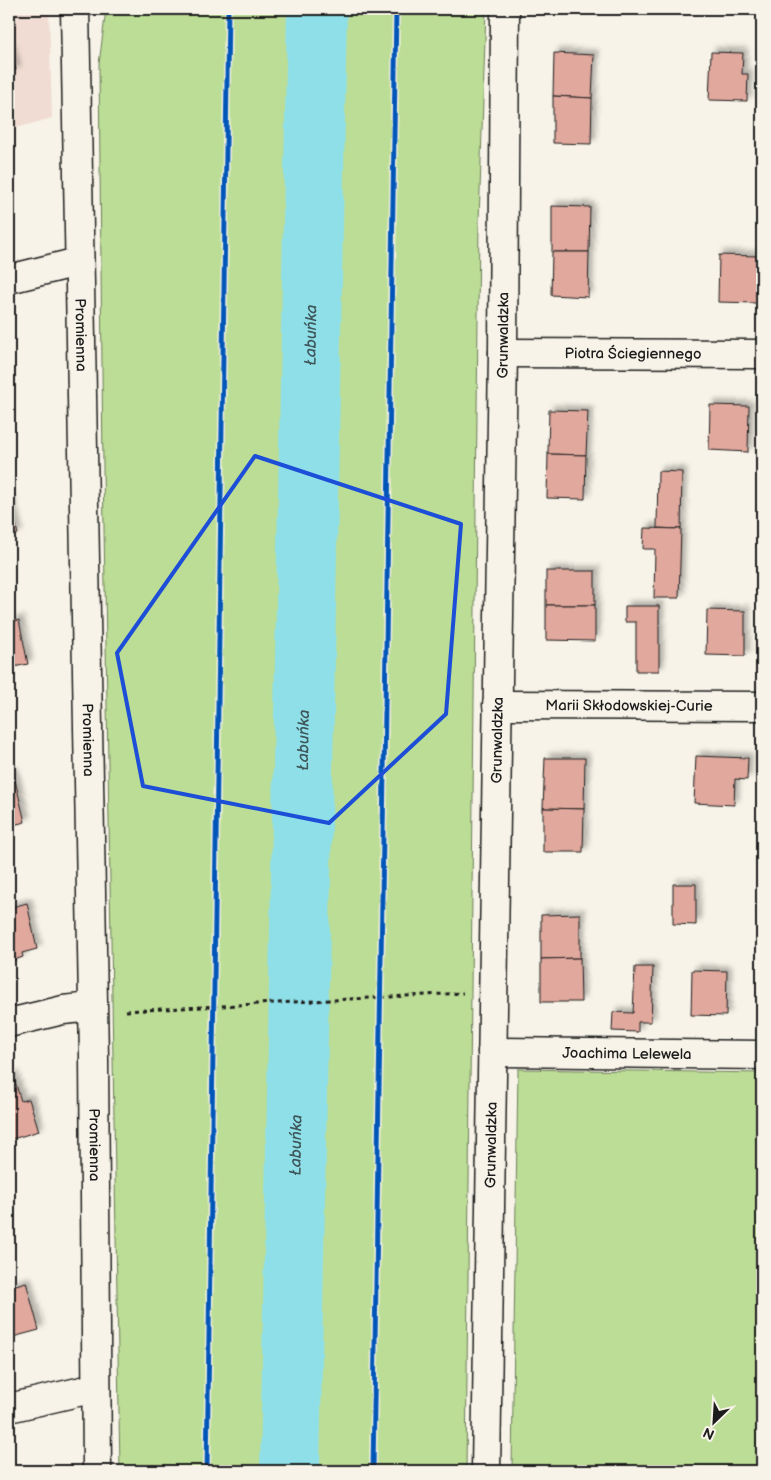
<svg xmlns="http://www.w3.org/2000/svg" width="771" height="1480" viewBox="0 0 771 1480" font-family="'Balsamiq Sans',sans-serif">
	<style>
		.built { fill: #f0dcd2 }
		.green { fill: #bcdd96; stroke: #6c7c59 }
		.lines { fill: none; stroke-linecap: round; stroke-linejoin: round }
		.river { stroke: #8edfe8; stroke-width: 60 }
		.building { fill: #e1a89d; stroke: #1c1c1c; filter: url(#shadow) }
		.minor-casing { stroke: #1c1c1c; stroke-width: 31 }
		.path { stroke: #1c1c1c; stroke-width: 3; stroke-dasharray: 4 4; stroke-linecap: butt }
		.minor { stroke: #f7f3e8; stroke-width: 28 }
		.cycleway-casing { stroke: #f7f3e8; stroke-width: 8 }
		.cycleway { stroke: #0057b8; stroke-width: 5 }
		.marked { fill: none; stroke: #1d4ed8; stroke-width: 4; stroke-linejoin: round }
		.labels { text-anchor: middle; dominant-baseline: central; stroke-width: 4.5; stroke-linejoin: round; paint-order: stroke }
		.street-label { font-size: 15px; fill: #1c1c1c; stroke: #f7f3e8 }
		.water-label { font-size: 16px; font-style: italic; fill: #3e5659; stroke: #f7f3e8 }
	</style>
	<defs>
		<filter id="shadow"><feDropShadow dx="4.5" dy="-4.5" stdDeviation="2.5" flood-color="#0004"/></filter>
	</defs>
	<rect width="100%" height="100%" fill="#f7f3e8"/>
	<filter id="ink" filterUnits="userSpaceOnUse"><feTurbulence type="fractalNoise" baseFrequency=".02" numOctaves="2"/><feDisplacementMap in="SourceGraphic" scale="10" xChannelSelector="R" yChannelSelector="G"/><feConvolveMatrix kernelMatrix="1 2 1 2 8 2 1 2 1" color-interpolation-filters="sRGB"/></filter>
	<g filter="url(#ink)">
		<path class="built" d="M 9,9 L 49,9 L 52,118 L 9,130 Z"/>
		<g class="green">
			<path d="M 106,9 L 486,9 L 479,221 L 466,1471 L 120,1471 L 103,468 L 99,64 Z"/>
			<path d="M 518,1069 L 762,1073 L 762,1466 L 512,1467 Z"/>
		</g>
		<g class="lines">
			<path class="river" id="s1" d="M 290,1471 L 317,9"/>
		</g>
		<g class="building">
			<path d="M 9,44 L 16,70 L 9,72 Z"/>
			<path d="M 711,52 L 743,53 L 742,74 L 748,74 L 747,101 L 709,100 Z"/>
			<path d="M 554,53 L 594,55 L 592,98 L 553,96 Z"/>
			<path d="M 553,96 L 592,98 L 591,144 L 553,143 Z"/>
			<path d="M 552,206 L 590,207 L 589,252 L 552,252 Z"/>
			<path d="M 552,252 L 589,252 L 588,297 L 551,295 Z"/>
			<path d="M 719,255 L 759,256 L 757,303 L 718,302 Z"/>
			<path d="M 710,405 L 749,406 L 748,452 L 709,450 Z"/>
			<path d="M 549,410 L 588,411 L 586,455 L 548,454 Z"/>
			<path d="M 548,454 L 586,455 L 585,499 L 547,498 Z"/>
			<path d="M 658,471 L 682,472 L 681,529 L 657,528 Z"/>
			<path d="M 9,498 L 18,534 L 9,537 Z"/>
			<path d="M 644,528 L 681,529 L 679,598 L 654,598 L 655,549 L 643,549 Z"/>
			<rect x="546" y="571" width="49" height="34"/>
			<path d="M 546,605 L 595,605 L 595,641 L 546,640 Z"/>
			<path d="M 625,606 L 659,606 L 659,671 L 636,671 L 636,622 L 625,622 Z"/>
			<path d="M 707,610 L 745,611 L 745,656 L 706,655 Z"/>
			<path d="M 19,620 L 28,664 L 9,668 L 9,623 Z"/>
			<path d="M 696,756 L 748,758 L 747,780 L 735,779 L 734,805 L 694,803 Z"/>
			<path d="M 545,758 L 585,758 L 584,809 L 543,808 Z"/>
			<path d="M 13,772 L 25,822 L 9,826 L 9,773 Z"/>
			<path d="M 543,808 L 584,809 L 583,852 L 543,852 Z"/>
			<path d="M 673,884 L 696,884 L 696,925 L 673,924 Z"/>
			<path d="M 27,903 L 37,949 L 22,953 L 23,957 L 9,962 L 9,908 Z"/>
			<path d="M 580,914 L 580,958 L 541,959 L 541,915 Z"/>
			<path d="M 580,958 L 581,1002 L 541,1002 L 541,959 Z"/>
			<path d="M 635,967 L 653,967 L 651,1022 L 638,1022 L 638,1032 L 612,1031 L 613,1012 L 633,1013 Z"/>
			<path d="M 692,970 L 727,971 L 726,1016 L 691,1015 Z"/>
			<path d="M 13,1075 L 21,1101 L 29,1099 L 39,1131 L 9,1140 L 9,1076 Z"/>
			<path d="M 26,1282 L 39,1330 L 9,1338 L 9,1287 Z"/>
		</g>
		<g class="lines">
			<g class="minor-casing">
				<g id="minor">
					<path id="s2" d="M 75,9 L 94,1058 L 97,1471"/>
					<path d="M 9,279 L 78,262"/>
					<path id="s3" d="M 503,353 L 762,354"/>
					<path id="s4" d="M 497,705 L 762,706"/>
					<path d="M 9,1023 L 63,1010 L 92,1007"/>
					<path id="s5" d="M 492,1052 L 762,1055"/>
					<path d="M 9,1408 L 95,1388"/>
					<path id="s6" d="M 486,1471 L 503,353 L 505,9"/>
				</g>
			</g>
			<path class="path" d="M 126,1011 L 463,993"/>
			<use href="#minor" class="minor"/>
			<g class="cycleway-casing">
				<g id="cycleway">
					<path d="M 207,1471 L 228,9"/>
					<path d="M 373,1471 L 396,9"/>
				</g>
			</g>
			<use href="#cycleway" class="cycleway"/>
		</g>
	</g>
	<path class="marked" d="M 255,456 L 461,524 L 446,714 L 329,823 L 143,786 L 117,653 Z"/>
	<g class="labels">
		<g class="street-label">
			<text stroke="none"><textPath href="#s2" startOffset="326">Promienna</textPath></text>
			<text stroke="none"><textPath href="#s6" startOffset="1136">Grunwaldzka</textPath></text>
			<text stroke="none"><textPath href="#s3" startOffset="130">Piotra Ściegiennego</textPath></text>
			<text stroke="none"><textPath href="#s4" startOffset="132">Marii Skłodowskiej-Curie</textPath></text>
			<text stroke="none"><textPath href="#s2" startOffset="731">Promienna</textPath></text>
			<text stroke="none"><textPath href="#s6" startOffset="731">Grunwaldzka</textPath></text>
			<text stroke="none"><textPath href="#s5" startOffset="135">Joachima Lelewela</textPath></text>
			<text stroke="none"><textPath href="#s2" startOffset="1136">Promienna</textPath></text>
			<text stroke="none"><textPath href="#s6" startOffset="326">Grunwaldzka</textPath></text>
		</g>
		<g class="water-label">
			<text stroke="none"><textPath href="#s1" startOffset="1136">Łabuńka</textPath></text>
			<text stroke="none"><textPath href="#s1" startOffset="731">Łabuńka</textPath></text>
			<text stroke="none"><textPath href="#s1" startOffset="326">Łabuńka</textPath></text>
		</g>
	</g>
	<rect width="771" height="1480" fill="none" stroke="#f7f3e8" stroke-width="30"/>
	<rect x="15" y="15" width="741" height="1450" fill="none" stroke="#1c1c1c" stroke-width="2" filter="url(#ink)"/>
	<g transform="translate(714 1422) rotate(205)" stroke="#f7f3e8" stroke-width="4" paint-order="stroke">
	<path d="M0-4L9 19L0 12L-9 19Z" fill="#1c1c1c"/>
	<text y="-8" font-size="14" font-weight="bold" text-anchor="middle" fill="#1c1c1c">N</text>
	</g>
</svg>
